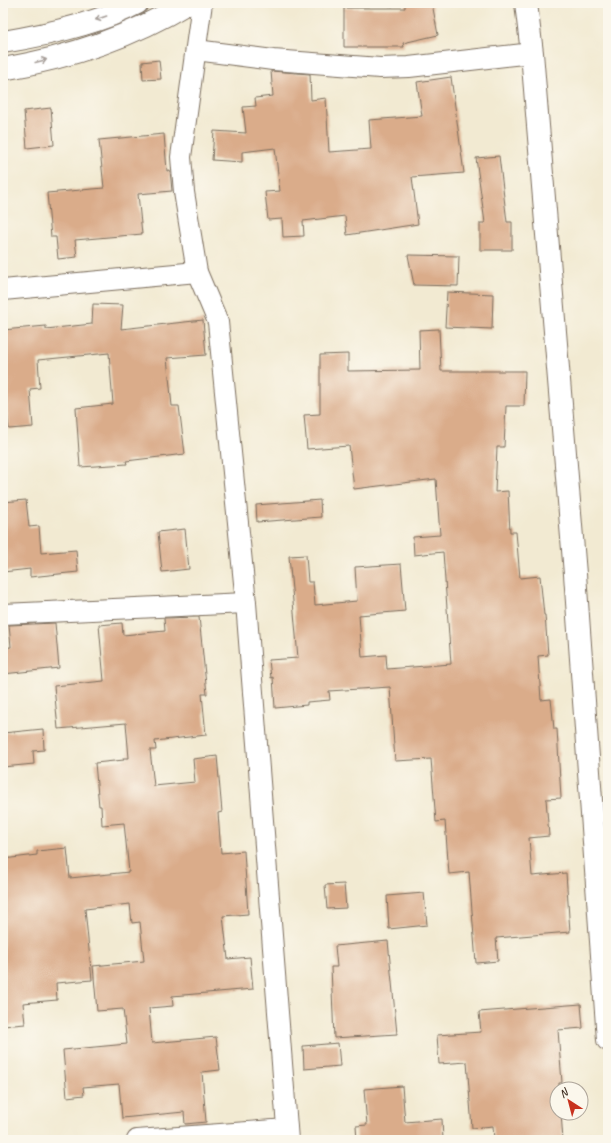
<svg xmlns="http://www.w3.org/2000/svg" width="611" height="1143" viewBox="0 0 611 1143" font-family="Caveat,sans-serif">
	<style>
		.building { fill: #daac8a }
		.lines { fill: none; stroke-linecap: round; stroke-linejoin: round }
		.minor-casing { stroke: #7b6d5d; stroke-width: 22 }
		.tertiary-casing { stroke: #7b6d5d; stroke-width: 24 }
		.minor { stroke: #fff; stroke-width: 20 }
		.tertiary { stroke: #fff; stroke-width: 22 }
		.oneway { stroke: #a79f9a }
	</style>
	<rect width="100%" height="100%" fill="#fbf7ec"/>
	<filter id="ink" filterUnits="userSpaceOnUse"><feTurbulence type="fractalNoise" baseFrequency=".025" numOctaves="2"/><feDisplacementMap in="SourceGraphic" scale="8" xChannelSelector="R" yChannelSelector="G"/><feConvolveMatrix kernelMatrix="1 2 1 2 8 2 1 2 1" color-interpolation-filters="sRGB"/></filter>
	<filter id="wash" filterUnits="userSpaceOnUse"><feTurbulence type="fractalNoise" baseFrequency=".012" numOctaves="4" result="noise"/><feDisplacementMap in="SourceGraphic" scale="16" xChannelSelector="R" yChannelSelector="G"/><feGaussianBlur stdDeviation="0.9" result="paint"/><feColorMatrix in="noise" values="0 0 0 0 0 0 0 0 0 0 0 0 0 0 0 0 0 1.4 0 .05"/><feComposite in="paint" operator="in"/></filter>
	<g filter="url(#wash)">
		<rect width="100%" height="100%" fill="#f2ead2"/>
		<g id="blocks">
			<g class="building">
				<path d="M 405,3 L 432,3 L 438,35 L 403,43 L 404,47 L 344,47 L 344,8 L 405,8 Z"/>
				<path d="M 159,60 L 161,79 L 143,80 L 142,62 Z"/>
				<path d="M 271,71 L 310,74 L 311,100 L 326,98 L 329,152 L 371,149 L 369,120 L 422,116 L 417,82 L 451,77 L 464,173 L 412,177 L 418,224 L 347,235 L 345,216 L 303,221 L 304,236 L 283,237 L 282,219 L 268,220 L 265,192 L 280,191 L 275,148 L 242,152 L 242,162 L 212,160 L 214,131 L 246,133 L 243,107 L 256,106 L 255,98 L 273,96 Z"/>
				<path d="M 51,108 L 54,145 L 27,148 L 24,111 Z"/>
				<path d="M 164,134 L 167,171 L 170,170 L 172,191 L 138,194 L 142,234 L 75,240 L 77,257 L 58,259 L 56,237 L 51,237 L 47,193 L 104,188 L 99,140 Z"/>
				<path d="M 499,156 L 507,222 L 512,222 L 512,250 L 480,250 L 480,223 L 485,223 L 476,158 Z"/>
				<path d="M 408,255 L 459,256 L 458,286 L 414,285 Z"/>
				<path d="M 447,292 L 493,294 L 492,329 L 445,327 Z"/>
				<path d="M 93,304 L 123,305 L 121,329 L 203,320 L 206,355 L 167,358 L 172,406 L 179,406 L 185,454 L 126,461 L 127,464 L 80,467 L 76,408 L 113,404 L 109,353 L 38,360 L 40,388 L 30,389 L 33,427 L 9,429 L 3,375 L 3,330 L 46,326 L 46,329 L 92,324 Z"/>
				<path d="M 439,329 L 441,371 L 525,371 L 524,406 L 506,406 L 504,447 L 497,447 L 495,492 L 508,491 L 510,532 L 516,532 L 520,578 L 540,576 L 544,615 L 545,615 L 548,655 L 538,656 L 541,700 L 551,699 L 554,729 L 557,729 L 561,798 L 546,799 L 549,836 L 529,838 L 532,876 L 566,873 L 570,932 L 496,938 L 498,961 L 476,963 L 469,872 L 449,874 L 445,821 L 436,822 L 431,759 L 395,761 L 390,687 L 329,691 L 330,700 L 307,702 L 307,705 L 275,708 L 273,677 L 271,678 L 269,660 L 298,658 L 289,556 L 306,555 L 308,582 L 313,582 L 315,605 L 357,601 L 355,567 L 401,564 L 405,611 L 359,615 L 362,657 L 386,655 L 387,669 L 451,664 L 443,552 L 414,555 L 413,537 L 440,535 L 436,479 L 354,489 L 349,446 L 307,449 L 304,415 L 320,414 L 320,355 L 348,354 L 348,371 L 420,370 L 419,330 Z"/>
				<path d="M 26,500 L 29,527 L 39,526 L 41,553 L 76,550 L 78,572 L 30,577 L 30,569 L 3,572 L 3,502 Z"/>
				<path d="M 320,500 L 321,517 L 257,522 L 256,505 Z"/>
				<path d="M 185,529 L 189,569 L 162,572 L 158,532 Z"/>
				<path d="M 199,617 L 207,694 L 202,694 L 206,735 L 155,741 L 156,750 L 150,750 L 154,786 L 195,782 L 193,759 L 217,756 L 222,812 L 218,813 L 221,853 L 244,851 L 248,914 L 223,916 L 228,959 L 250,957 L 253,989 L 172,996 L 173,1006 L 149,1008 L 152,1043 L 216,1037 L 220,1070 L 202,1072 L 206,1122 L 185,1124 L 184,1112 L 122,1118 L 119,1084 L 83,1087 L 84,1095 L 67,1097 L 63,1050 L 127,1044 L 123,1009 L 97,1011 L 93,966 L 144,961 L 140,922 L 132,923 L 130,904 L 85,909 L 92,980 L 56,983 L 57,1000 L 23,1003 L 25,1024 L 3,1026 L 3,859 L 37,855 L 37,851 L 67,848 L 70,878 L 129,872 L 124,823 L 102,825 L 101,806 L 99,806 L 95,763 L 124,760 L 123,758 L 129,758 L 126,723 L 58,729 L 54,686 L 104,681 L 99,625 L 122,623 L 123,635 L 165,631 L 164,618 Z"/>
				<path d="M 55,623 L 59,668 L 3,674 L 3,648 L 11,647 L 9,625 Z"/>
				<path d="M 43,729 L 44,750 L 33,751 L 34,764 L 3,767 L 3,733 Z"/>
				<path d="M 344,884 L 346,908 L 327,909 L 325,885 Z"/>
				<path d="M 424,893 L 427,925 L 389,929 L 387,896 Z"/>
				<path d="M 388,941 L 397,1034 L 334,1038 L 331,967 L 337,967 L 335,946 Z"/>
				<path d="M 581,1004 L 583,1028 L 558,1030 L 562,1083 L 559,1083 L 559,1089 L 557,1089 L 557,1113 L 561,1113 L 563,1140 L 494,1140 L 493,1126 L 472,1128 L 467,1062 L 439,1064 L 437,1035 L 481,1032 L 479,1012 Z"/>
				<path d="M 338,1043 L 340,1066 L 304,1069 L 303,1046 Z"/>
				<path d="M 402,1086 L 405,1122 L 442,1119 L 443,1140 L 357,1140 L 356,1126 L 367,1125 L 364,1089 Z"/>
			</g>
		</g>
	</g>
	<g filter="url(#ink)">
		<use href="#blocks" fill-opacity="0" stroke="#7b6d5d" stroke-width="1"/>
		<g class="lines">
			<g class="minor-casing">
				<g id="minor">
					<path d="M 202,3 L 181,157 L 184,192 L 197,272 L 218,322 L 246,603 L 288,1140"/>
					<path d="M 196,50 L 273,60 L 380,68 L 409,67 L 532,53"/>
					<path d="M 3,290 L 197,272"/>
					<path d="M 3,614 L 246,603"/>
					<path d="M 137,1140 L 287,1129"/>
				</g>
			</g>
			<g class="tertiary-casing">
				<g id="tertiary">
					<path d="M 526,3 L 532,53 L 575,574 L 608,1040"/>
					<path d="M 3,42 C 45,35 100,23 137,3"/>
					<path d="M 3,69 C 67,58 131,37 187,3"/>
				</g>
			</g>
			<use href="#minor" class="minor"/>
			<use href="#tertiary" class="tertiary"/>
		</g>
		<defs><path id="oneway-shaft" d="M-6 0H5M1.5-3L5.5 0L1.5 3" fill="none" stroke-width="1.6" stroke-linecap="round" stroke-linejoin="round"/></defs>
		<g class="oneway">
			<use href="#oneway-shaft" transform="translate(101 18) rotate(161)"/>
			<use href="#oneway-shaft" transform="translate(41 61) rotate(-15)"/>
		</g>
	</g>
	<rect width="611" height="1143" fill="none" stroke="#fbf7ec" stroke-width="16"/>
	<g transform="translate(569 1101) rotate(324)"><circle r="19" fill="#fbf7ec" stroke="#aea59a"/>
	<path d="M0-3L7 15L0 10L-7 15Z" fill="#c8321e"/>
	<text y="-6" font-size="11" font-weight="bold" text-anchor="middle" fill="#3b2a1e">N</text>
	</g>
</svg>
